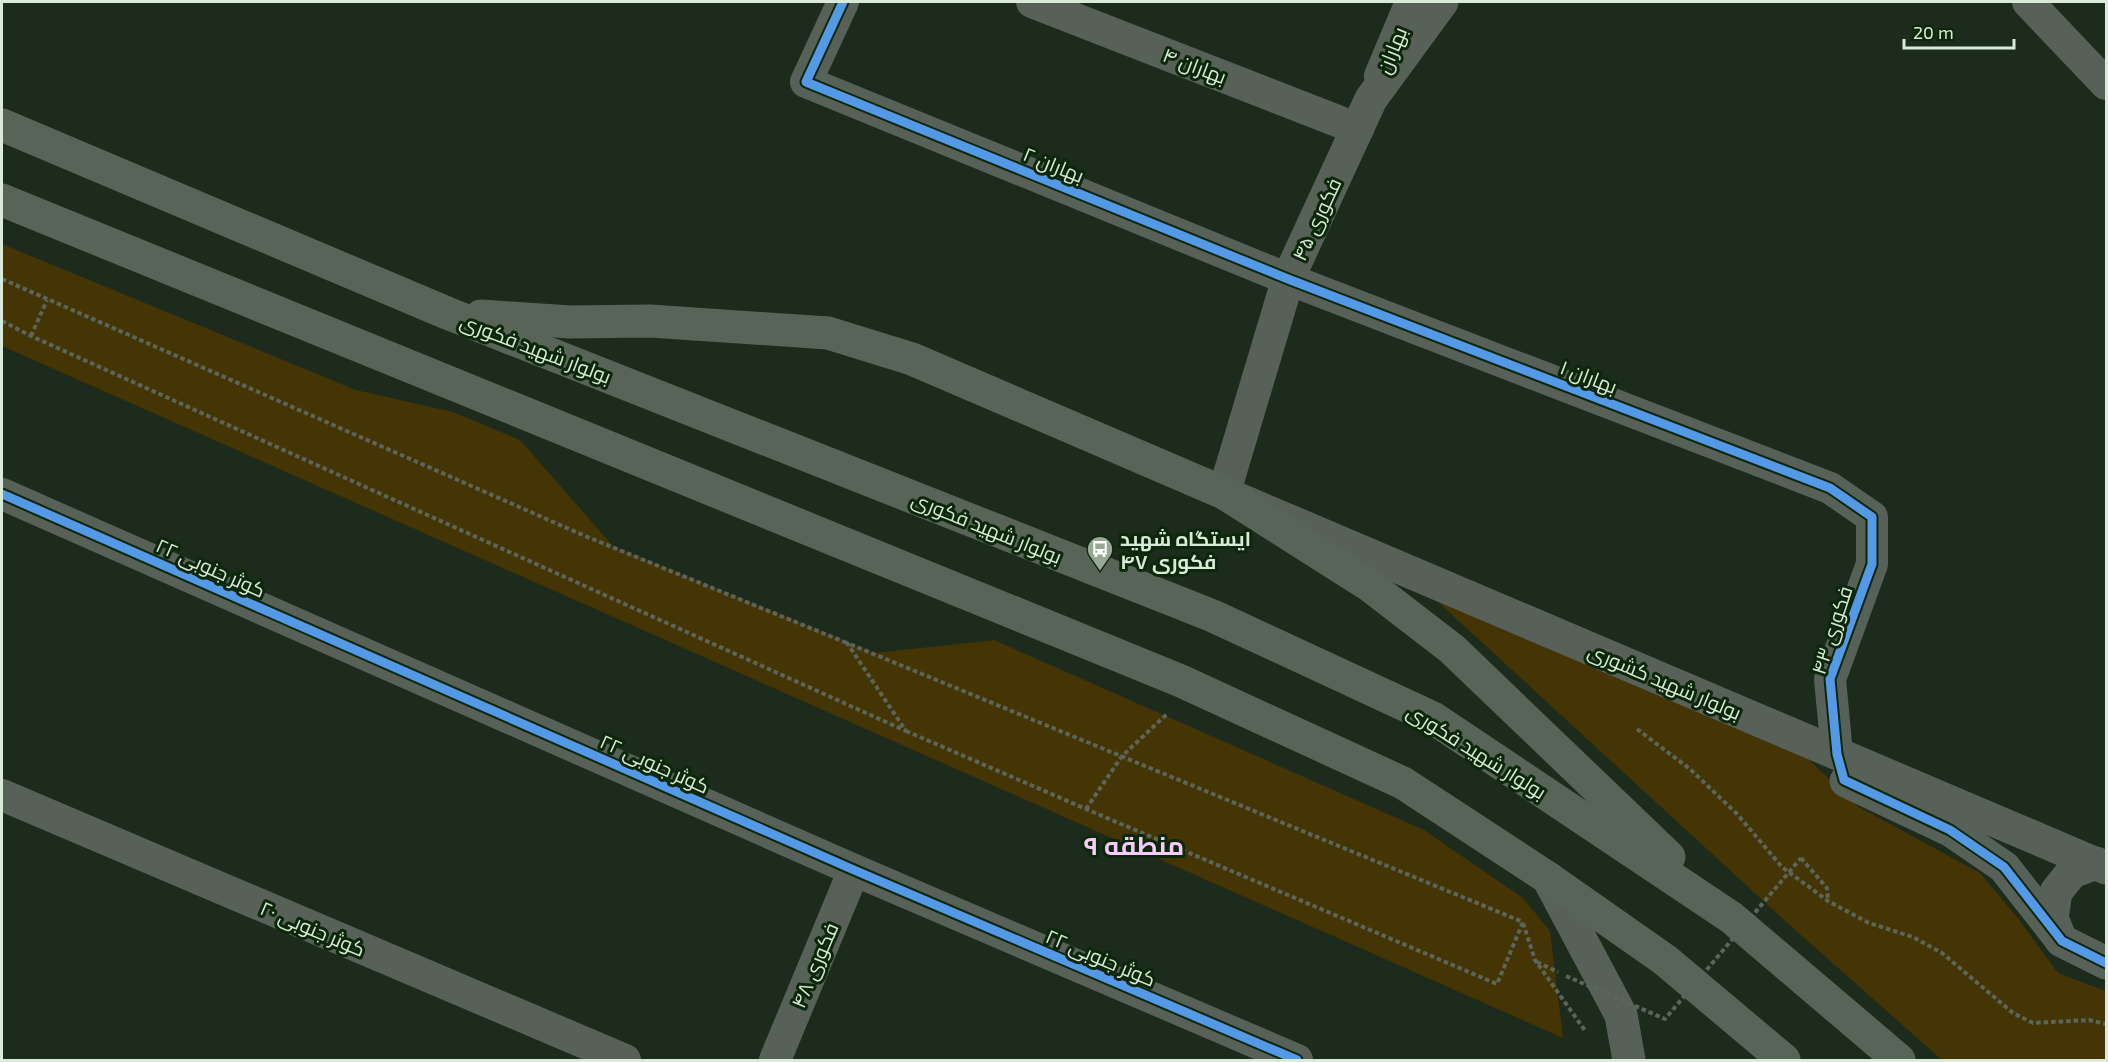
<svg xmlns="http://www.w3.org/2000/svg" width="2108" height="1062" viewBox="0 0 2108 1062" font-family="'Exo 2',Cairo,sans-serif">
	<style>
		.green { fill: #453404 }
		.lines { fill: none; stroke-linecap: round; stroke-linejoin: round }
		.path { stroke: #5b655b; stroke-width: 4; stroke-dasharray: 4.5 3; stroke-linecap: butt }
		.minor { stroke: #586157; stroke-width: 32 }
		.tertiary { stroke: #586157; stroke-width: 33 }
		.secondary { stroke: #586457; stroke-width: 33 }
		.path-bridge { stroke: #5b655b; stroke-width: 4; stroke-dasharray: 4.5 3; stroke-linecap: butt }
		.cycleway-casing { stroke: #0c270b; stroke-width: 13 }
		.cycleway { stroke: #5399e6; stroke-width: 9 }
		.labels { text-anchor: middle; dominant-baseline: central; stroke-width: 6; stroke-linejoin: round; paint-order: stroke }
		.street-label { font-size: 20px; fill: #daead8; stroke: #0c270b }
		.poi-label { font-size: 20px; font-weight: bold; fill: #daead8; stroke: #0c270b; text-anchor: start }
		.district-label { font-size: 26px; font-weight: bold; fill: #f7cbfb; stroke: #0c270b }
	</style>
	<rect width="100%" height="100%" fill="#1c2b1b"/>
	<g class="green">
		<path d="M 2,244 L 356,390 L 453,412 L 520,440 L 613,546 L 875,653 L 994,640 L 1424,830 L 1523,898 L 1550,931 L 1563,1038 L 2,346 Z"/>
		<path d="M 1412,578 L 1800,751 L 1857,806 L 1980,873 L 2017,917 L 2058,973 L 2106,991 L 2105,1060 L 1942,1060 L 1784,920 Z"/>
	</g>
	<g class="lines">
		<g class="path">
			<path d="M 2,279 L 585,536 L 847,643"/>
			<path d="M 2,321 L 31,336 L 906,731 L 847,643 L 1523,922"/>
			<path d="M 31,336 L 47,300"/>
			<path d="M 1637,729 L 1690,769 L 1737,814 L 1782,867 L 1828,901 L 1869,923 L 1913,937 L 1942,953 L 2013,1013 L 2033,1023 L 2089,1020 L 2106,1024"/>
			<path d="M 906,731 L 1086,809 L 1497,984 L 1523,922"/>
			<path d="M 1086,809 L 1122,756 L 1167,714"/>
			<path d="M 1801,858 L 1827,888 L 1828,900"/>
			<path d="M 1523,923 L 1535,960 L 1586,1032"/>
			<path d="M 1537,962 L 1558,972"/>
		</g>
		<g class="minor">
			<path d="M 843,2 L 806,82 L 1288,279 L 1830,488 L 1872,517 L 1872,564 L 1830,679 L 1837,754"/>
			<path d="M 1032,2 L 1358,129"/>
			<path d="M 2028,2 L 2106,84"/>
			<path d="M 1380,76 L 1411,2"/>
			<path d="M 2,494 L 854,870 L 1297,1060"/>
			<path d="M 2,795 L 625,1060"/>
			<path d="M 775,1060 L 854,870"/>
		</g>
		<g class="tertiary">
			<path d="M 1442,2 L 1371,99 L 1288,279 L 1224,493 L 2106,868"/>
			<path d="M 1846,781 L 1950,830 L 2004,867 L 2062,941 L 2106,963"/>
			<path d="M 1548,878 L 1621,1015 L 1629,1060"/>
			<path d="M 2061,940 L 2052,918 L 2056,892 L 2072,872 L 2096,863"/>
		</g>
		<g class="secondary">
			<path d="M 2,125 L 447,313 L 1213,616 L 1433,718 L 1732,918 L 1899,1060"/>
			<path d="M 2,200 L 1181,681 L 1403,783 L 1548,878 L 1665,960 L 1784,1060"/>
			<path d="M 481,316 L 570,322 L 650,321 L 828,333 L 912,359 L 1224,493 L 1369,585 L 1452,649 L 1669,857"/>
		</g>
		<path class="path-bridge" d="M 1566,976 L 1665,1019 L 1801,858"/>
		<g class="cycleway-casing">
			<g id="cycleway">
				<path d="M 843,2 L 806,82 L 1288,279 L 1830,488 L 1872,517 L 1872,564 L 1830,679 L 1837,754 L 1844,780 L 1950,830 L 2004,867 L 2062,941 L 2106,963"/>
				<path d="M 2,494 L 854,870 L 1297,1060"/>
			</g>
		</g>
		<use href="#cycleway" class="cycleway"/>
	</g>
	<defs>
		<g id="bus-pin" transform="scale(1.35)"><path d="M0 17L-7.5 6A9.5 9.5 0 1 1 7.5 6Z" fill="#98a796" stroke="#0c270b"/><path d="M-5-6H5V4H4V6H2V4H-2V6H-4V4H-5ZM-3.5-4V0h7V-4ZM-3.5 1.2v1.5H-2V1.2ZM2 1.2v1.5H3.5V1.2Z" fill="#fff"/></g>
	</defs>
	<g fill-rule="evenodd">
		<use href="#bus-pin" x="1100" y="549"/>
	</g>
	<g class="labels">
		<g class="street-label">
			<text transform="translate(1391 50) rotate(-68)">بهاران</text>
			<text transform="translate(1195 65) rotate(21)">بهاران ۴</text>
			<text transform="translate(1054 164) rotate(22)">بهاران ۲</text>
			<text transform="translate(1316 219) rotate(-65)">فکوری ۴۵</text>
			<text transform="translate(536 348) rotate(21)">بولوار شهید فکوری</text>
			<text transform="translate(1589 376) rotate(21)">بهاران ۱</text>
			<text transform="translate(987 527) rotate(22)">بولوار شهید فکوری</text>
			<text transform="translate(211 567) rotate(24)">کوثر جنوبی ۲۲</text>
			<text transform="translate(1831 630) rotate(-72)">فکوری ۴۳</text>
			<text transform="translate(1665 681) rotate(23)">بولوار شهید کشوری</text>
			<text transform="translate(1477 751) rotate(32)">بولوار شهید فکوری</text>
			<text transform="translate(655 763) rotate(24)">کوثر جنوبی ۲۲</text>
			<text transform="translate(313 928) rotate(23)">کوثر جنوبی ۲۰</text>
			<text transform="translate(1101 957) rotate(23)">کوثر جنوبی ۲۲</text>
			<text transform="translate(814 965) rotate(-67)">فکوری ۴۸</text>
		</g>
		<g class="poi-label">
			<text x="1120" y="538">ایستگاه شهید<tspan x="1120" dy="23">فکوری ۴۷</tspan></text>
		</g>
		<g class="district-label">
			<text x="1134" y="844">منطقه ۹</text>
		</g>
	</g>
	<rect width="2108" height="1062" fill="none" stroke="#daead8" stroke-width="6"/>
	<path d="M1904 39v9h110v-9" fill="none" stroke="#daead8" stroke-width="3"/>
	<text x="1913" y="39" font-size="18" fill="#daead8" stroke="#0c270b" stroke-width="4.5" paint-order="stroke">20 m</text>
</svg>
